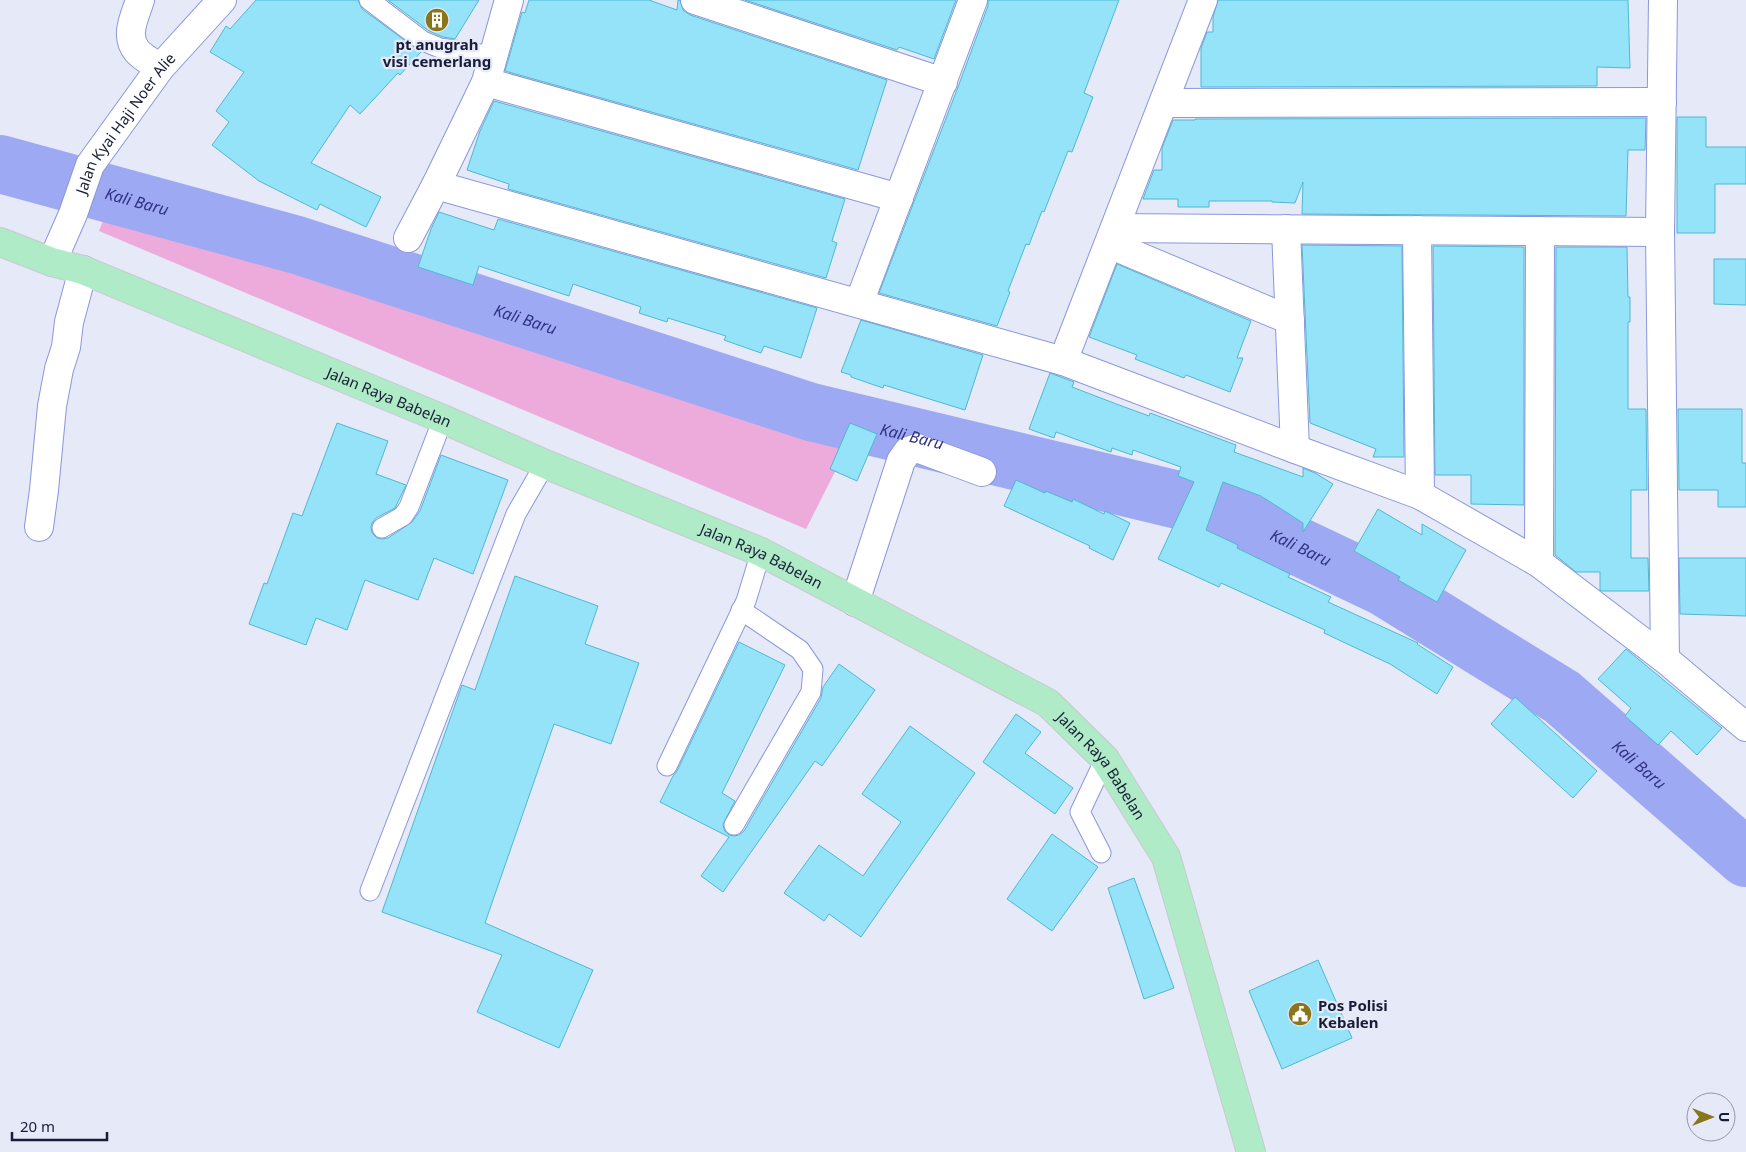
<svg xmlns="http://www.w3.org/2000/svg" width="1746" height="1152" viewBox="0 0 1746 1152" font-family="'Noto Sans',sans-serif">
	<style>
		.green { fill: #ecabdb }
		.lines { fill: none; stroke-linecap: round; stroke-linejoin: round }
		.river { stroke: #9da9f2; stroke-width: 58 }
		.building { fill: #95e3f8; stroke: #4fb8d1 }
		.service-casing { stroke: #8b97db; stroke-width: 21 }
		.minor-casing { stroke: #8b97db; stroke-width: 30 }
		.tertiary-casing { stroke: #8b97db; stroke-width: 30 }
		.primary-casing { stroke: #c8c9cf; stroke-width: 30 }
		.service { stroke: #fff; stroke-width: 19 }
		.minor { stroke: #fff; stroke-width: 28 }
		.tertiary { stroke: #fff; stroke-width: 28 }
		.primary { stroke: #afebc7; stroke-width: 28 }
		.labels { text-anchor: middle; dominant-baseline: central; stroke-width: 4.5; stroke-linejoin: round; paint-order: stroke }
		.poi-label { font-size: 15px; font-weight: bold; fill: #181c36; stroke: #e6e9f8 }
		.street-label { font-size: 15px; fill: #181c36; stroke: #e6e9f8 }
		.water-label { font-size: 16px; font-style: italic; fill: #303285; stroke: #e6e9f8 }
	</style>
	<rect width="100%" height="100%" fill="#e6e9f8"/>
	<path class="green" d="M 109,206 L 850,442 L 806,529 L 99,231 Z"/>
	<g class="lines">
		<path class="river" id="s1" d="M 0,164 L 297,245 L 811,412 L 1224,511 L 1384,587 L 1562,697 L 1746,858"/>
	</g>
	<g class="building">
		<path d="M 256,0 L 358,0 L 362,9 L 421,52 L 400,75 L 398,73 L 360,114 L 350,105 L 311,163 L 381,197 L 366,227 L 320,204 L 317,210 L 259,181 L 212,145 L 229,122 L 216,111 L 244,72 L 210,52 L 226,26 L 230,29 Z"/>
		<path d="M 388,0 L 479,0 L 455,39 L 443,37 L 429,31 Z"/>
		<path d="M 529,0 L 649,0 L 677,10 L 678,0 L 680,0 L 683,10 L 690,15 L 887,80 L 858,170 L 505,71 L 522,12 L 525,13 Z"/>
		<path d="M 745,0 L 956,0 L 934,59 L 899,47 L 897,50 Z"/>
		<path d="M 988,0 L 1119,0 L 1084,93 L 1093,97 L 1072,152 L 1068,151 L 1044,212 L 1042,211 L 1029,245 L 1026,244 L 1008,291 L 1010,292 L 997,326 L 879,293 L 958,87 L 988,6 Z"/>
		<path d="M 1218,0 L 1628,0 L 1630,68 L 1597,67 L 1597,86 L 1201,87 L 1201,48 L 1207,32 L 1213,32 L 1213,17 Z"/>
		<path d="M 494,101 L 845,199 L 832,241 L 837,243 L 826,278 L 508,189 L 509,184 L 467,170 L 480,131 Z"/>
		<path d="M 1677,117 L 1706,117 L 1706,147 L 1746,147 L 1746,184 L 1715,184 L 1715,233 L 1677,233 Z"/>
		<path d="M 1646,118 L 1645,150 L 1628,150 L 1626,216 L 1302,214 L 1303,182 L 1295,203 L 1272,202 L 1272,201 L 1209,201 L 1209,207 L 1178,207 L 1178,199 L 1143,199 L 1154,170 L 1162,170 L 1162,148 L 1173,120 L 1195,120 L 1195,119 Z"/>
		<path d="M 439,212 L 494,230 L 498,219 L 817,308 L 801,358 L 764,346 L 761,353 L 724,340 L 726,336 L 668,318 L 667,322 L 639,313 L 641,307 L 573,284 L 569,296 L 479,266 L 473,285 L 418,267 L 431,229 Z"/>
		<path d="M 1302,245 L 1402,246 L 1404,457 L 1373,457 L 1376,449 L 1310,423 Z"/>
		<path d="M 1433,246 L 1524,247 L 1524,505 L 1471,504 L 1471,475 L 1435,475 Z"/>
		<path d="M 1556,247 L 1627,247 L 1628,297 L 1630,297 L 1630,322 L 1628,322 L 1628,409 L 1646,409 L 1647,490 L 1631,490 L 1631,558 L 1648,558 L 1649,591 L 1602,591 L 1600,590 L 1600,572 L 1576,572 L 1555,555 Z"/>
		<path d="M 1714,259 L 1746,259 L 1746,305 L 1714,304 Z"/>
		<path d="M 1117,264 L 1251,321 L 1237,358 L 1243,358 L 1230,392 L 1186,375 L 1184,378 L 1135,359 L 1137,355 L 1089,337 Z"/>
		<path d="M 861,320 L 983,355 L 965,410 L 884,385 L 883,388 L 851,377 L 851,375 L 841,372 Z"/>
		<path d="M 1050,373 L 1074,382 L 1072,387 L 1119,405 L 1149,416 L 1150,413 L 1236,445 L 1234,452 L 1303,477 L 1303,468 L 1315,473 L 1333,484 L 1303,532 L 1303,523 L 1261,496 L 1223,482 L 1206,530 L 1238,545 L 1237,548 L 1290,574 L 1288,577 L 1331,597 L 1328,602 L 1418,643 L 1417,644 L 1453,667 L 1437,694 L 1390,664 L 1324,633 L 1325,630 L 1221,583 L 1219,587 L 1158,559 L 1194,482 L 1178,476 L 1181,467 L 1133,450 L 1132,455 L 1112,448 L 1111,452 L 1056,432 L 1054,438 L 1029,429 Z"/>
		<path d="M 1678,409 L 1742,409 L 1742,463 L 1746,463 L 1746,507 L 1718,507 L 1718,490 L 1679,490 Z"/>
		<path d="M 337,423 L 388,441 L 376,474 L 406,485 L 395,508 L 376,518 L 372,523 L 371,527 L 372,533 L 377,538 L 382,539 L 388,538 L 412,522 L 420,511 L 441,455 L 508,480 L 473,574 L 434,558 L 418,600 L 365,580 L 347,630 L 316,618 L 306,645 L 249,624 L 264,583 L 267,584 L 293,513 L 302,516 Z"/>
		<path d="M 850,423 L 877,434 L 857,481 L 830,469 Z"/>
		<path d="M 1016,480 L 1045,493 L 1046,491 L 1072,502 L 1073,499 L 1104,514 L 1105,511 L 1130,523 L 1113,560 L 1089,548 L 1090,546 L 1004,506 Z"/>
		<path d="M 1378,509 L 1422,535 L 1422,524 L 1466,550 L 1437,602 L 1398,580 L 1400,577 L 1354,551 Z"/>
		<path d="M 1679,558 L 1746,558 L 1746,616 L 1680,614 Z"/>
		<path d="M 515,576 L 598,606 L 585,644 L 639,663 L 611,744 L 554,724 L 485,923 L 593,970 L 559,1048 L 477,1012 L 502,955 L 382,912 L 462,685 L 475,690 Z"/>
		<path d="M 739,642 L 785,665 L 722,793 L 735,801 L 723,824 L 724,830 L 729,835 L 734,836 L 739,835 L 744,831 L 821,698 L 823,687 L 839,664 L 875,690 L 822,766 L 815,761 L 723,892 L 701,876 L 729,837 L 660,802 L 673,776 L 677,771 Z"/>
		<path d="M 1626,649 L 1722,728 L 1697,755 L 1671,731 L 1658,745 L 1625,716 L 1631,708 L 1598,679 Z"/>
		<path d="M 1515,697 L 1597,771 L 1573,798 L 1491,724 Z"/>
		<path d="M 1016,714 L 1041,732 L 1025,753 L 1073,788 L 1055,814 L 983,762 Z"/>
		<path d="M 910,726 L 975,773 L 861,937 L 829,914 L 824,921 L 784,893 L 819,845 L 863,876 L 901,822 L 862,794 Z"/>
		<path d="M 1052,834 L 1098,867 L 1052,931 L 1007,899 Z"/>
		<path d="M 1134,878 L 1174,988 L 1144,999 L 1108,888 Z"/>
		<path d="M 1318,960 L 1352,1038 L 1282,1069 L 1249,991 Z"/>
	</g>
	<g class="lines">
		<g class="service-casing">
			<g id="service">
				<path d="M 369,0 L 423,41 L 440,48 L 493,56"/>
				<path d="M 382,528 L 403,516 L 409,507 L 443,419"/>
				<path d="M 667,766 L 746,601 L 761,552"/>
				<path d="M 734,825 L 811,692 L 813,669 L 800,650 L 741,610"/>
				<path d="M 1101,853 L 1080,812 L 1105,759"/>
				<path d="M 370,891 L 516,514 L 545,464"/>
			</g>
		</g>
		<g class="minor-casing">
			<g id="minor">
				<path d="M 140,0 C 135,16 124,36 137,51 C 142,57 153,63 160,68"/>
				<path d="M 509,0 L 486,82 L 436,185 L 1063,361 L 1295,449 L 1420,495 L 1539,563 L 1665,659 L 1746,727"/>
				<path d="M 695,0 L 943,82"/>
				<path d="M 1663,0 L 1660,232 L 1665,659"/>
				<path d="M 486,82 L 899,198"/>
				<path d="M 1164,103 L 1662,102"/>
				<path d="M 1115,228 L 1660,232"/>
				<path d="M 1286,229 L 1295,449"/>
				<path d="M 1417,230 L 1420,495"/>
				<path d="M 408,238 L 436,185"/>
				<path d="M 1109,244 L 1290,320"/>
				<path d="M 859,303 L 973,0"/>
				<path d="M 1063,361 L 1203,0"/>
				<path d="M 39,527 L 44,490 L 52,406 L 59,369 L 66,347 L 69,322 L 83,270"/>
				<path d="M 1539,563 L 1540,231"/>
				<path d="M 855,602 L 901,461 L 908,451 L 917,448 L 982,472"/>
			</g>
		</g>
		<g class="tertiary-casing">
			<g id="tertiary">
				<path id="s2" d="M 52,262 L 73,214 L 90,165 L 160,68 L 222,0"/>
			</g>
		</g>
		<g class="primary-casing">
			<g id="primary">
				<path id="s3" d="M 0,242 L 52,262 L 83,270 L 443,419 L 545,464 L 761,552 L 1048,703 L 1105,759 L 1166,857 L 1251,1152"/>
			</g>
		</g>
		<use href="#service" class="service"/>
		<use href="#minor" class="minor"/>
		<use href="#tertiary" class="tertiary"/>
		<use href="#primary" class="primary"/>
	</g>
	<defs>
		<g id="building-disc" transform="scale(1.25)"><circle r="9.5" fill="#8a761a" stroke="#e6e9f8"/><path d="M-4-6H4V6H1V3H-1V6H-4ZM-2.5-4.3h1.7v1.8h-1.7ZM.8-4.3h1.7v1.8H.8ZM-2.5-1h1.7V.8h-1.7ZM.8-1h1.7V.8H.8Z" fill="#fff"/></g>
		<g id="civic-disc" transform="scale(1.25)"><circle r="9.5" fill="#8a761a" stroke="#e6e9f8"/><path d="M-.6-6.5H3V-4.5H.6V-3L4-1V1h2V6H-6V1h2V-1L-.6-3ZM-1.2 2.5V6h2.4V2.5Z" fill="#fff"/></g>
	</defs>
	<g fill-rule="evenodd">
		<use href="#building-disc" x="437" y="20"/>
		<use href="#civic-disc" x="1300" y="1014"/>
	</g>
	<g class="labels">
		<g class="poi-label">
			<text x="437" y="44">pt anugrah<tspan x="437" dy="17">visi cemerlang</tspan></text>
			<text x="1318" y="1005" text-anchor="start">Pos Polisi<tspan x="1318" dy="17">Kebalen</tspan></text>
		</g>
		<g class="street-label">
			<text stroke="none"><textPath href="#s2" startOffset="158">Jalan Kyai Haji Noer Alie</textPath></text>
			<text stroke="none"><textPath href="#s3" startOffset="419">Jalan Raya Babelan</textPath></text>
			<text stroke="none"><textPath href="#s3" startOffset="824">Jalan Raya Babelan</textPath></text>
			<text stroke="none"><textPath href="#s3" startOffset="1229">Jalan Raya Babelan</textPath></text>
		</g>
		<g class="water-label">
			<text stroke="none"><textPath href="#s1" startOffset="142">Kali Baru</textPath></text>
			<text stroke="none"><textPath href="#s1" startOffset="548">Kali Baru</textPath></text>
			<text stroke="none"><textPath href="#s1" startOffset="952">Kali Baru</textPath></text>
			<text stroke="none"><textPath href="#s1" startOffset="1358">Kali Baru</textPath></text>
			<text stroke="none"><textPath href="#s1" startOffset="1762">Kali Baru</textPath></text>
		</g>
	</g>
	<g transform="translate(1711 1117) rotate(90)"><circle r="24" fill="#e6e9f8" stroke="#9497aa"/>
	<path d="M0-4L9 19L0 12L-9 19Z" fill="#8a761a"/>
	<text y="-8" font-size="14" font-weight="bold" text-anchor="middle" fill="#181c36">U</text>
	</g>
	<path d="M12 1132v8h95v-8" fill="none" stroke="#181c36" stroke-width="2.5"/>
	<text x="20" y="1132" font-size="15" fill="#181c36" stroke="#e6e9f8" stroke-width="4" paint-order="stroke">20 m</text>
</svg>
